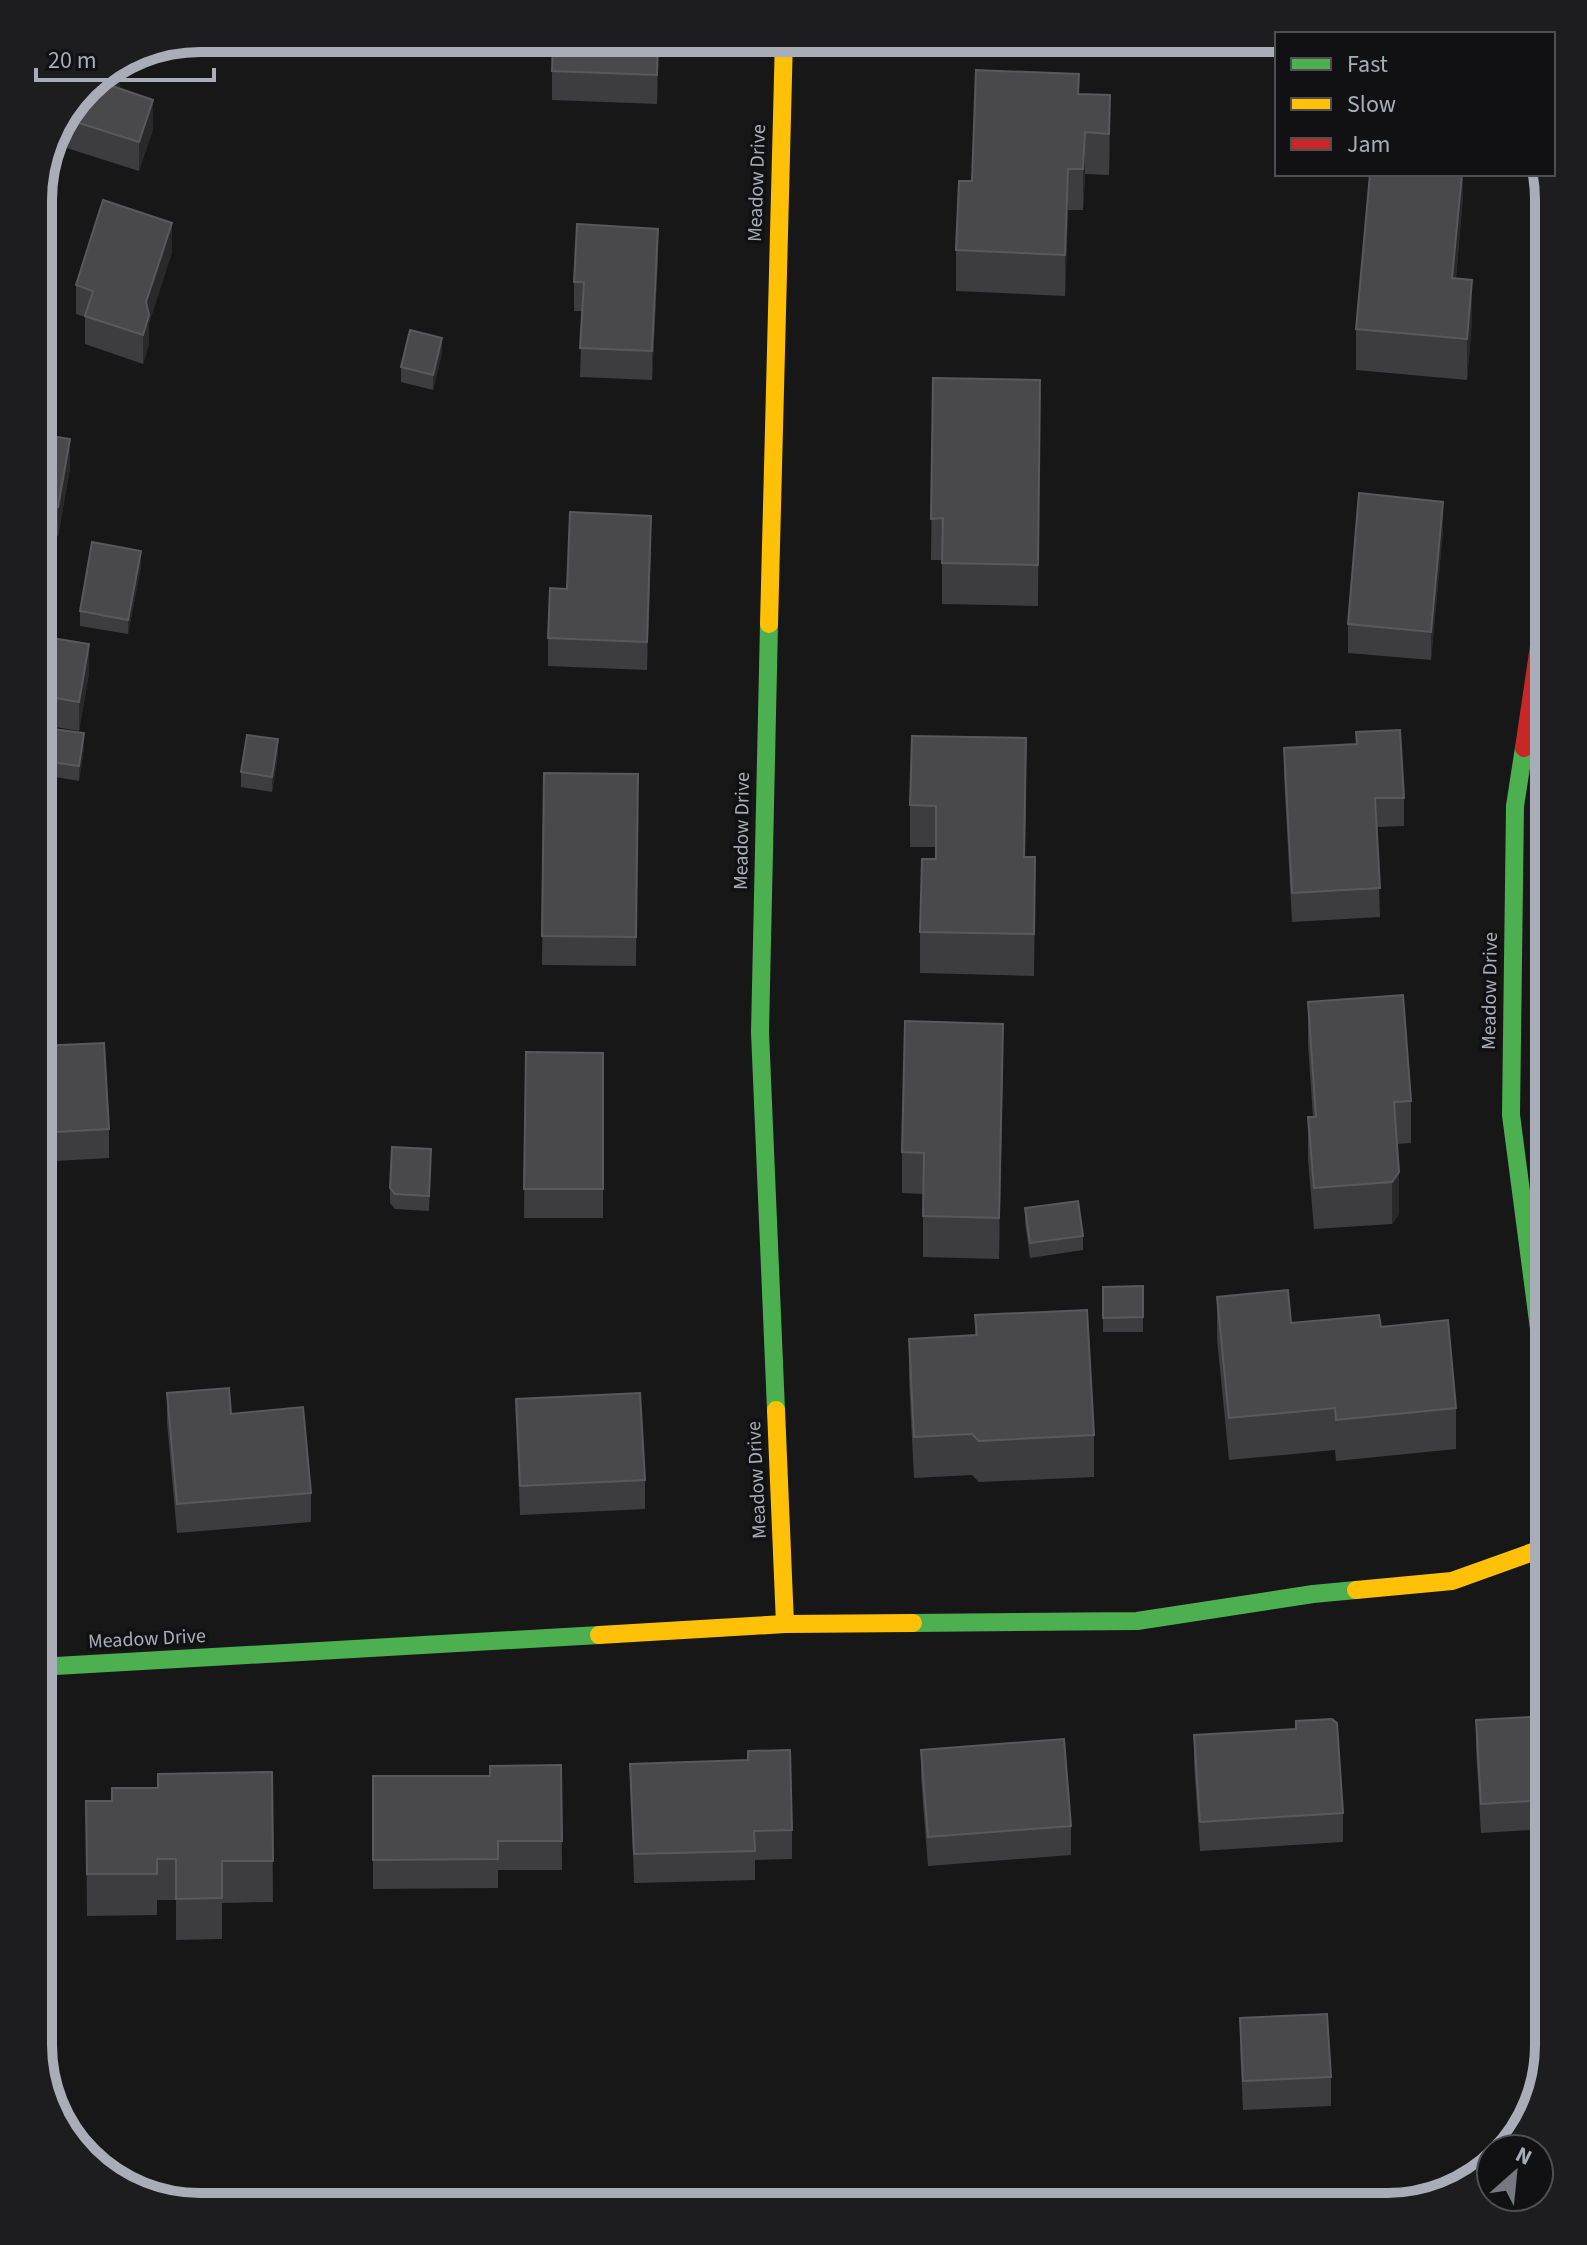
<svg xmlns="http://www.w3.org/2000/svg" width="1587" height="2245" viewBox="0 0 1587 2245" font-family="'Source Sans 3',sans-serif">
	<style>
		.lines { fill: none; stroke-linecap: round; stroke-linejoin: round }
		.fast { stroke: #4caf50; stroke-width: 18 }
		.slow { stroke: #ffc107; stroke-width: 18 }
		.jam { stroke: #c62828; stroke-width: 18 }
		.wall { fill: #3d3d3f }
		.shaded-wall { fill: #29292a }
		.building { fill: #49494c; stroke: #58595d; stroke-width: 2 }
		.labels { text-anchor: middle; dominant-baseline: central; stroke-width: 7; stroke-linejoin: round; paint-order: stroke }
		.street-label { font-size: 20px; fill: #a8adb8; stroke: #111113 }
		.rim { fill: none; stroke: #a8adb8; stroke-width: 10 }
	</style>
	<rect width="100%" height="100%" fill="#171717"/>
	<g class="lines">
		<g class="fast">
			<path d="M 769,624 L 760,1032 L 776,1410"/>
			<path d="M 1524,748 L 1515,806 L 1511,1115 L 1549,1405"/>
			<path d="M 913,1623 L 1137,1621 L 1313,1594 L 1356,1590"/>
			<path d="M 38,1667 L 599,1635"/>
		</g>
		<g class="slow">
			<path d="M 769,624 L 784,38"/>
			<path d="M 776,1410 L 785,1624 L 913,1623"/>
			<path d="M 1356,1590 L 1452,1581 L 1544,1548 L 1549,1526"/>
			<path d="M 599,1635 L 785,1624"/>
		</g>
		<path class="jam" d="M 1524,748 L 1549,578"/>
	</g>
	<g class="wall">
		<path d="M 659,38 L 657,104 L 552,100 L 552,71 Z"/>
		<path d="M 120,62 L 120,89 L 153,129 L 139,171 L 51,143 L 55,128 L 93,79 Z"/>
		<path d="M 1079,94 L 1110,136 L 1109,175 L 1085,174 L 1083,210 L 1068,210 L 1065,296 L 956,291 L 956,250 L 972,181 Z"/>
		<path d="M 1463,174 L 1463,197 L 1456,278 L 1472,321 L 1467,380 L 1356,370 L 1356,329 Z"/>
		<path d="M 172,252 L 149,323 L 149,344 L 143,364 L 85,344 L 85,317 L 76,314 L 76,285 Z"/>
		<path d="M 658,257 L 652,380 L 580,377 L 582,311 L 574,311 L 574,282 Z"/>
		<path d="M 442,353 L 433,390 L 401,382 L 401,367 Z"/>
		<path d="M 933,378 L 1040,380 L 1038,606 L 942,604 L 942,560 L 931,560 Z"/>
		<path d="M 38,434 L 70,468 L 58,536 L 38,533 Z"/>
		<path d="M 1443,530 L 1431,660 L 1348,653 L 1348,624 Z"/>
		<path d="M 651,544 L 647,670 L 548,666 L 548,638 L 567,589 Z"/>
		<path d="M 141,566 L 128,634 L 80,626 L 80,611 Z"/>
		<path d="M 38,614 L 43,637 L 89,673 L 79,731 L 38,724 Z"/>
		<path d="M 38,727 L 84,748 L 79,781 L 38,774 Z"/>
		<path d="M 1356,732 L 1404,798 L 1404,826 L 1377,827 L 1380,917 L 1292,922 L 1284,776 L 1284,748 L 1356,744 Z"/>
		<path d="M 278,754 L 272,792 L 241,787 L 241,772 Z"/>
		<path d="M 544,773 L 638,774 L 636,966 L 542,965 Z"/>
		<path d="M 1026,780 L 1025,857 L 1035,898 L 1034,976 L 920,973 L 920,932 L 936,859 L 936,847 L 910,847 L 910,805 Z"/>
		<path d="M 1308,1002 L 1411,1101 L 1411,1143 L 1397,1144 L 1399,1214 L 1392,1224 L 1314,1229 L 1308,1159 L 1308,1117 L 1313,1117 L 1308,1044 Z"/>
		<path d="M 38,1046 L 109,1129 L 109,1158 L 38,1162 Z"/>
		<path d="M 526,1052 L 603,1053 L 603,1218 L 524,1218 Z"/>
		<path d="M 1003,1065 L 999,1259 L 923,1257 L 923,1194 L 902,1193 L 902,1152 Z"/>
		<path d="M 431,1164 L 429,1211 L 395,1209 L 390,1203 L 390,1188 Z"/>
		<path d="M 1025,1208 L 1083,1236 L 1083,1250 L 1030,1258 L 1025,1223 Z"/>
		<path d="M 1143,1286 L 1143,1332 L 1103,1332 L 1103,1287 Z"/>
		<path d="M 1217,1297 L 1291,1323 L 1381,1327 L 1456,1408 L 1456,1449 L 1336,1461 L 1335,1450 L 1229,1460 L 1217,1339 Z"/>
		<path d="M 975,1315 L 1094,1435 L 1094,1477 L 979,1482 L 972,1475 L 914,1478 L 909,1380 L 909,1339 L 975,1335 Z"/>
		<path d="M 167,1393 L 231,1414 L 311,1493 L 311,1522 L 177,1533 L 167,1422 Z"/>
		<path d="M 516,1399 L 645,1480 L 645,1509 L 520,1515 Z"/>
		<path d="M 1549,1716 L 1549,1829 L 1481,1833 L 1476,1749 L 1476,1720 Z"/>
		<path d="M 1194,1735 L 1343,1813 L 1343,1842 L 1200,1851 L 1194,1764 Z"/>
		<path d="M 921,1750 L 1071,1826 L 1071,1855 L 928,1866 L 921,1778 Z"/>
		<path d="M 748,1760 L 792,1830 L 792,1859 L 755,1860 L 755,1880 L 634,1883 L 630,1764 Z"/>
		<path d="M 561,1765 L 562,1870 L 498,1870 L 498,1888 L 373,1889 L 373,1776 L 490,1776 Z"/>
		<path d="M 272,1772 L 273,1902 L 222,1903 L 222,1939 L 176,1940 L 176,1900 L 157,1900 L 157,1915 L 87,1916 L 86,1801 L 112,1801 L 158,1788 Z"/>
		<path d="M 1240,2018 L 1331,2077 L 1331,2106 L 1243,2110 L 1240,2047 Z"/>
	</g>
	<g class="shaded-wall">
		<path d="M 658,38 L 659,38 L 657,104 L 657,75 Z"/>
		<path d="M 119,62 L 120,62 L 120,87 L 112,115 L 112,86 Z"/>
		<path d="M 1110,95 L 1110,136 L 1109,175 L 1109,134 Z"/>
		<path d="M 153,100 L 153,129 L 139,171 L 139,142 Z"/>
		<path d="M 1085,132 L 1085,174 L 1083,210 L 1083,169 Z"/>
		<path d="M 1068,169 L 1068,210 L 1065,296 L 1065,255 Z"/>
		<path d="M 1462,174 L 1463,174 L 1463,197 L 1452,319 L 1452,278 Z"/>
		<path d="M 172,223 L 172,252 L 149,323 L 149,344 L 143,364 L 143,335 L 146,302 Z"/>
		<path d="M 658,229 L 658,257 L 652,380 L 652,351 Z"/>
		<path d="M 1472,280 L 1472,321 L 1467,380 L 1467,339 Z"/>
		<path d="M 442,338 L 442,353 L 433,390 L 433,375 Z"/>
		<path d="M 70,439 L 70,468 L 58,536 L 58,507 Z"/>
		<path d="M 1443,502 L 1443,530 L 1431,660 L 1431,632 Z"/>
		<path d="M 651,516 L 651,544 L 647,670 L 647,642 Z"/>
		<path d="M 141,551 L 141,566 L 128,634 L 128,620 Z"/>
		<path d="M 43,615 L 43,643 L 40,636 Z"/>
		<path d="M 89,644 L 89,673 L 79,731 L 79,702 Z"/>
		<path d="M 84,733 L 84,748 L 79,781 L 79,766 Z"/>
		<path d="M 278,739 L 278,754 L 272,792 L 272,777 Z"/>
		<path d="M 1003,1024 L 1003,1065 L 999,1259 L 999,1218 Z"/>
		<path d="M 1399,1172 L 1399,1214 L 1392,1224 L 1392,1182 Z"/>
	</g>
	<g class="building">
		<path d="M 553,38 L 658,38 L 657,75 L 552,71 Z"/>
		<path d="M 119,62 L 112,86 L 153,100 L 139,142 L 63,118 L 93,79 Z"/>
		<path d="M 976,70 L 1079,74 L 1078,94 L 1110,95 L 1109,134 L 1085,132 L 1083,169 L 1068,169 L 1065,255 L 956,250 L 959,181 L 972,181 Z"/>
		<path d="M 1370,174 L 1462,174 L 1452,278 L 1472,280 L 1467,339 L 1356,329 Z"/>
		<path d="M 103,200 L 172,223 L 146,302 L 149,315 L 143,335 L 85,316 L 93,291 L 76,285 Z"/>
		<path d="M 577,224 L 658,229 L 652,351 L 580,348 L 584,282 L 574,282 Z"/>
		<path d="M 410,330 L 442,338 L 433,375 L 401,367 Z"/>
		<path d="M 933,378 L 1040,380 L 1038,565 L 942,563 L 943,518 L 931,519 Z"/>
		<path d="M 38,434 L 70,439 L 58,507 L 38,504 Z"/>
		<path d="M 1359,493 L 1443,502 L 1431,632 L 1348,624 Z"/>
		<path d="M 570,512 L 651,516 L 647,642 L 548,638 L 550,588 L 567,589 Z"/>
		<path d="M 92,542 L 141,551 L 128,620 L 80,611 Z"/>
		<path d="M 38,614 L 43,615 L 40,636 L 89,644 L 79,702 L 38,695 Z"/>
		<path d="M 38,727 L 84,733 L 79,766 L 38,760 Z"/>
		<path d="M 1400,730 L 1404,798 L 1375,798 L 1380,888 L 1292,893 L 1284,748 L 1357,744 L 1356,732 Z"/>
		<path d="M 247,735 L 278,739 L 272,777 L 241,772 Z"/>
		<path d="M 912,736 L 1026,738 L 1024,857 L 1035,857 L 1034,934 L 920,932 L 922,859 L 936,859 L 936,806 L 910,805 Z"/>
		<path d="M 544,773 L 638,774 L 636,937 L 542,936 Z"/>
		<path d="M 1403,995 L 1411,1101 L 1394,1102 L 1399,1172 L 1392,1182 L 1314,1188 L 1308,1117 L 1316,1117 L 1308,1002 Z"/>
		<path d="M 905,1021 L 1003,1024 L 999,1218 L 923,1216 L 924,1153 L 902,1152 Z"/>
		<path d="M 104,1043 L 109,1129 L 38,1133 L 38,1046 Z"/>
		<path d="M 526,1052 L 603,1053 L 603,1189 L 524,1189 Z"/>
		<path d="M 392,1147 L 431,1149 L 429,1196 L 395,1194 L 390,1188 Z"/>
		<path d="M 1078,1201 L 1083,1236 L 1030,1243 L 1025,1208 Z"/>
		<path d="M 1143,1286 L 1143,1317 L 1103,1318 L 1103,1287 Z"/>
		<path d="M 1288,1290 L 1291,1323 L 1379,1315 L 1381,1327 L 1448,1320 L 1456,1408 L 1336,1420 L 1335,1408 L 1229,1418 L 1217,1297 Z"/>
		<path d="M 1087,1310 L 1094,1435 L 979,1441 L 972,1434 L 914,1437 L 909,1339 L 977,1335 L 975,1315 Z"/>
		<path d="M 229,1388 L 231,1414 L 303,1407 L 311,1493 L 177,1504 L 167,1393 Z"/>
		<path d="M 640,1393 L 645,1480 L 520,1486 L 516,1399 Z"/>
		<path d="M 1549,1716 L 1549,1800 L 1481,1804 L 1476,1720 Z"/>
		<path d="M 1332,1719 L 1337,1723 L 1343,1813 L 1200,1822 L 1194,1735 L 1296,1729 L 1296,1721 Z"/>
		<path d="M 1064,1739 L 1071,1826 L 928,1837 L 921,1750 Z"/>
		<path d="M 790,1750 L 792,1830 L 754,1831 L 755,1851 L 634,1854 L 630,1764 L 748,1760 L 748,1751 Z"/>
		<path d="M 561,1765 L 562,1841 L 498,1841 L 498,1859 L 373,1860 L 373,1776 L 490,1776 L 490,1766 Z"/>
		<path d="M 272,1772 L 273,1861 L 222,1861 L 222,1898 L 176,1899 L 176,1859 L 157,1859 L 157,1874 L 87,1874 L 86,1801 L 112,1801 L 112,1788 L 158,1788 L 158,1774 Z"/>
		<path d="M 1327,2014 L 1331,2077 L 1243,2081 L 1240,2018 Z"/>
	</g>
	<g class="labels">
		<g class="street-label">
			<text transform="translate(757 183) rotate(-88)">Meadow Drive</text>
			<text transform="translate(742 831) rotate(-89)">Meadow Drive</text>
			<text transform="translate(1490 991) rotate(-89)">Meadow Drive</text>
			<text transform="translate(757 1480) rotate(-93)">Meadow Drive</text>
			<text transform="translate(147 1639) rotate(-3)">Meadow Drive</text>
		</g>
	</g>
	<path d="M0 0H1587V2245H0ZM200 52H1387A148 148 0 0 1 1535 200V2045A148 148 0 0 1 1387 2193H200A148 148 0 0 1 52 2045V200A148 148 0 0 1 200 52Z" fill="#1d1d20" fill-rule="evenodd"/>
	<path class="rim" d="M200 52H1387A148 148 0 0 1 1535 200V2045A148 148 0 0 1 1387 2193H200A148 148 0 0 1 52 2045V200A148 148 0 0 1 200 52Z"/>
	<rect x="1275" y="32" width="280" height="144" fill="#111113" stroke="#4d4f55" stroke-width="2"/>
	<rect x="1291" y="58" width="40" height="12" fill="#4caf50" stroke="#4d4f55" stroke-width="2"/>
	<text x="1347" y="72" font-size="24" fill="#a8adb8">Fast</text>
	<rect x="1291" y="98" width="40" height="12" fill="#ffc107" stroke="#4d4f55" stroke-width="2"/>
	<text x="1347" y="112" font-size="24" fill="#a8adb8">Slow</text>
	<rect x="1291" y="138" width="40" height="12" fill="#c62828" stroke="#4d4f55" stroke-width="2"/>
	<text x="1347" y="152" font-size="24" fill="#a8adb8">Jam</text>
	<g transform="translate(1515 2173) rotate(27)"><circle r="38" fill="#111113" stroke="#4d4f55" stroke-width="2"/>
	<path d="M0-6L14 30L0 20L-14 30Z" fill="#757880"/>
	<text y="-12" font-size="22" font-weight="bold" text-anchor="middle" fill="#a8adb8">N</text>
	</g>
	<path d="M36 68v12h178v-12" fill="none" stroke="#a8adb8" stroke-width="4"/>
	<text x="48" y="68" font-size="24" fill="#a8adb8" stroke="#111113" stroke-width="6" paint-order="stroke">20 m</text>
</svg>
